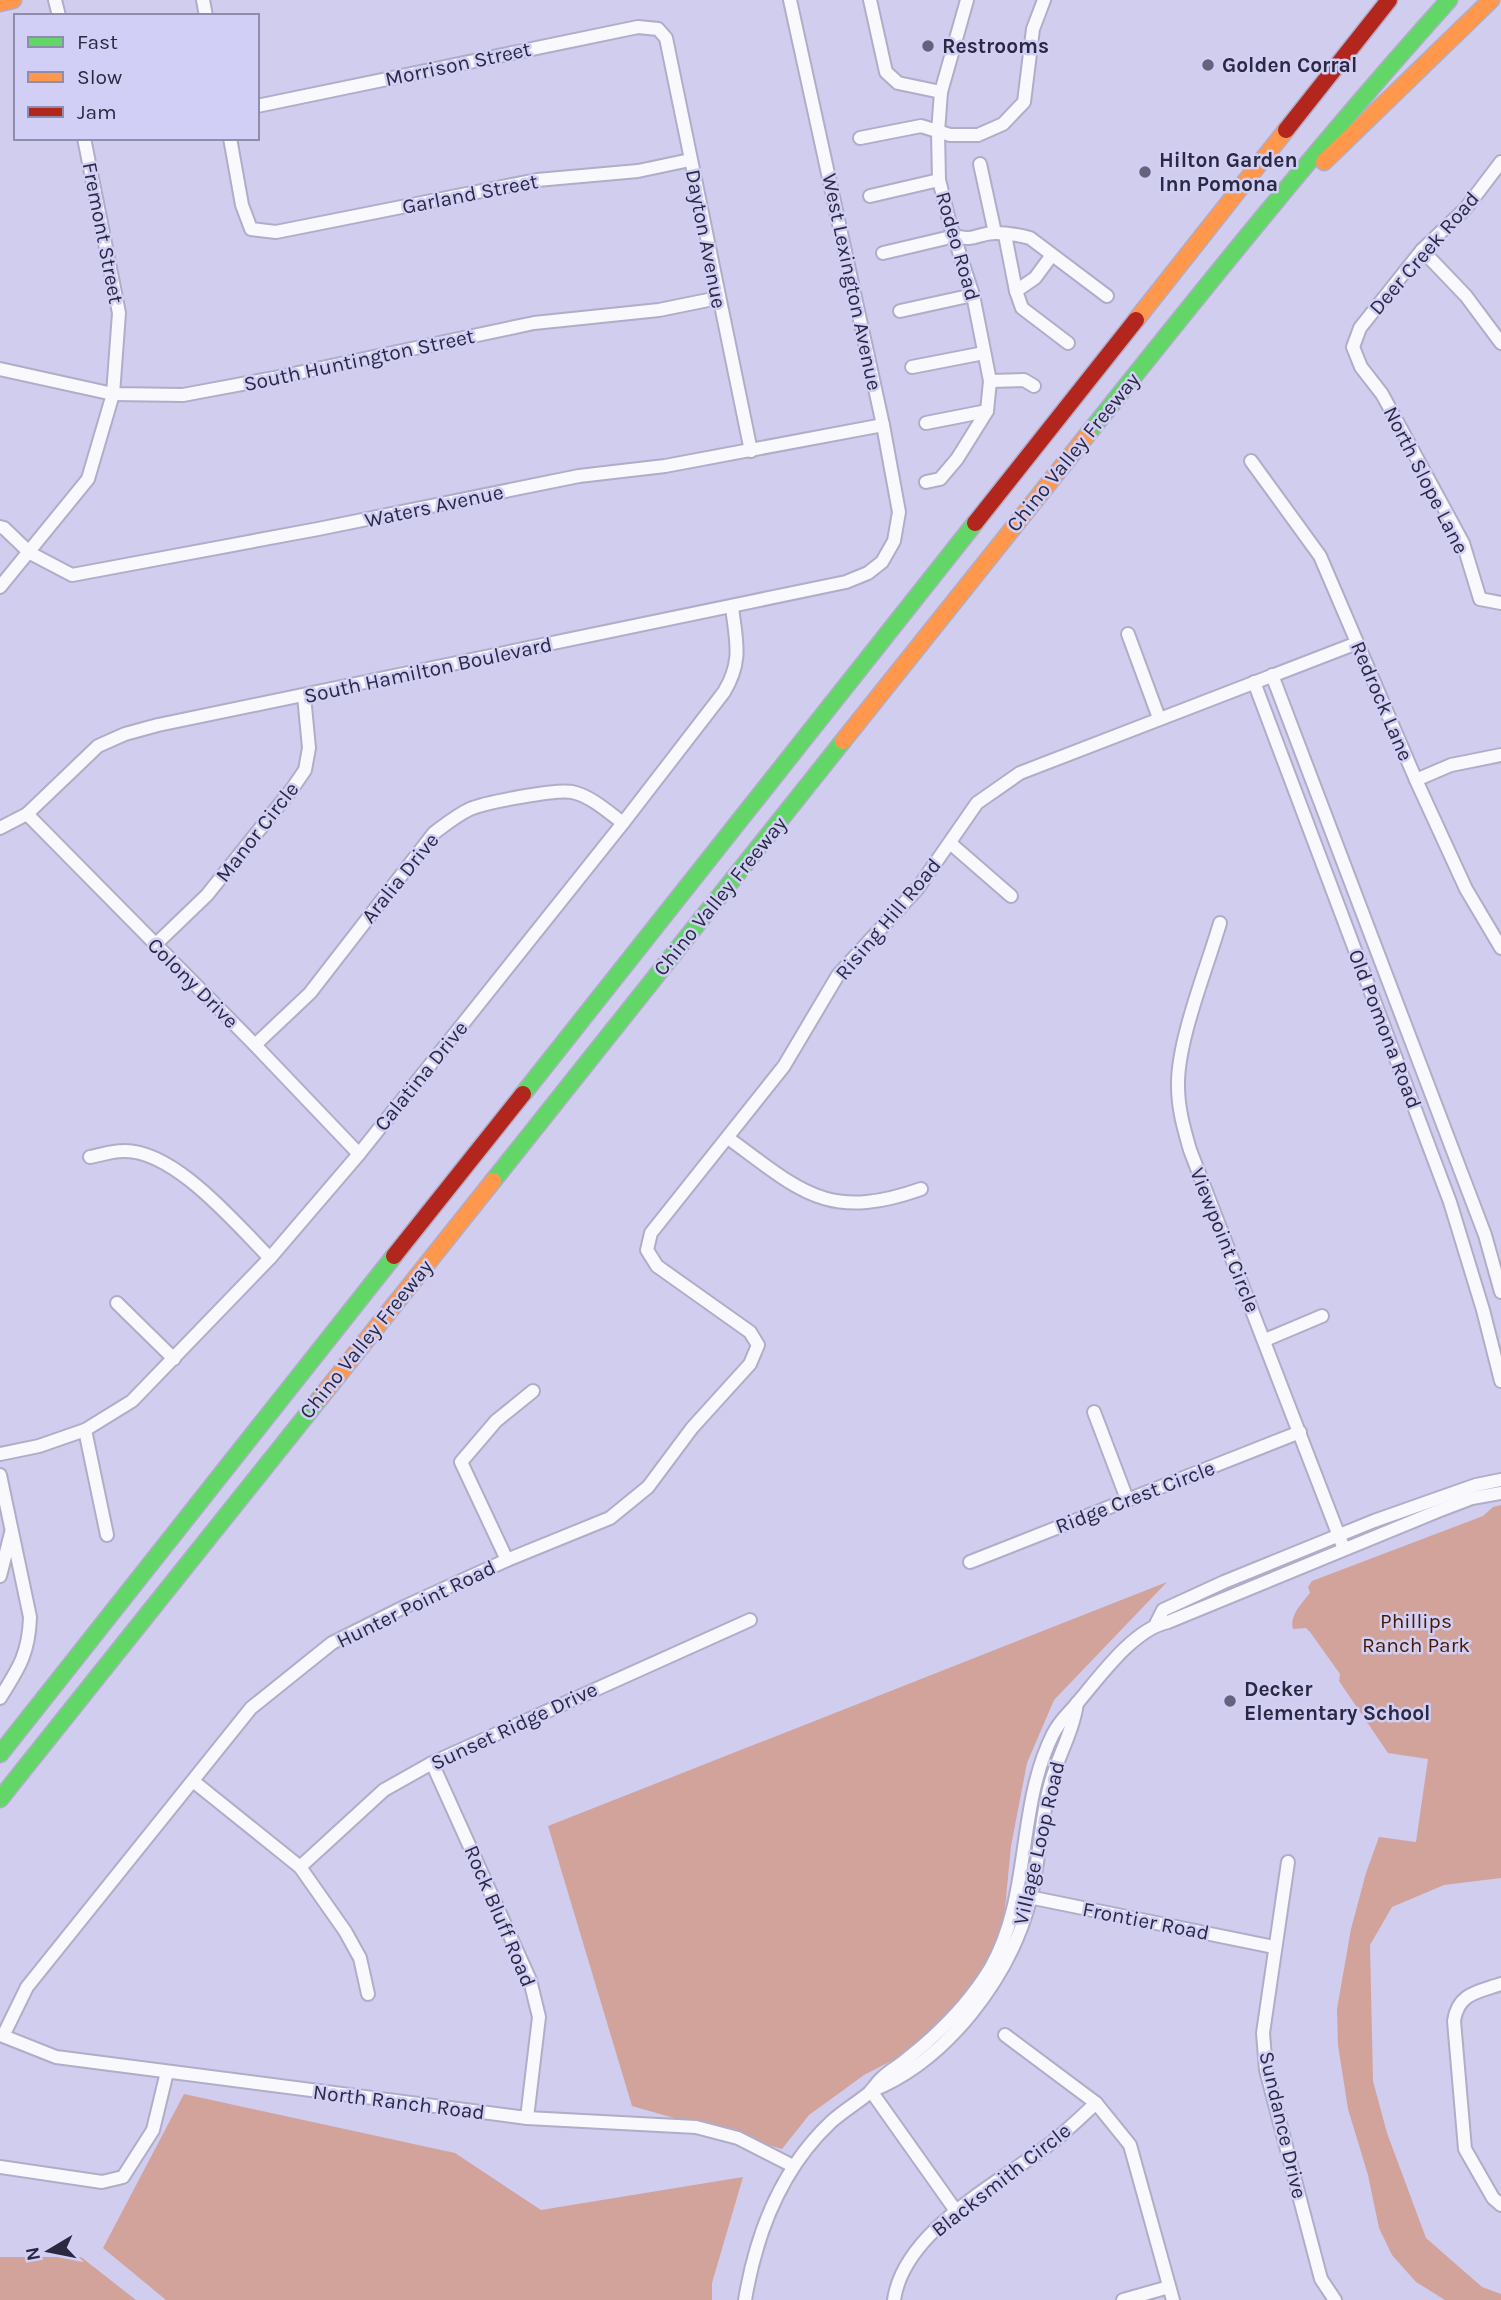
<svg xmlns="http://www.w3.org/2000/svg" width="1501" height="2300" viewBox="0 0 1501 2300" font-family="Karla,sans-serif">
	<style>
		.green { fill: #d2a39a }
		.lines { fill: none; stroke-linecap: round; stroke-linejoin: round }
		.street-casing { stroke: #afadc8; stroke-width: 16 }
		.fast-casing { stroke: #afadc8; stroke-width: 19 }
		.slow-casing { stroke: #afadc8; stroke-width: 19 }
		.jam-casing { stroke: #afadc8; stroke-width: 19 }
		.street { stroke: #f8f8fd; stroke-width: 12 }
		.fast { stroke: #63d668; stroke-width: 16 }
		.slow { stroke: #ff974d; stroke-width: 16 }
		.jam { stroke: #b3261e; stroke-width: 16 }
		.poi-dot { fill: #65627e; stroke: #d1cff5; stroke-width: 2.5 }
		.labels { text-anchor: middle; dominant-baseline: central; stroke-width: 5; stroke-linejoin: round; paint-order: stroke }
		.poi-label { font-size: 21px; font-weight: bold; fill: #2b2941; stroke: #d1cff5; text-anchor: start }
		.street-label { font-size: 21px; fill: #2b2941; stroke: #d1cff5 }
		.park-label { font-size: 21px; fill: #471900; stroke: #d1cff5 }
	</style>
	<rect width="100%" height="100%" fill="#d0cdef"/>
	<g class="green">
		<path d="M 1501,1505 L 1501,1878 L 1444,1885 L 1392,1907 L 1370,1945 L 1373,2081 L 1387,2133 L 1426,2238 L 1482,2287 L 1501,2294 L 1501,2300 L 1445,2300 L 1416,2282 L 1392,2255 L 1379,2228 L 1368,2175 L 1348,2109 L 1338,2045 L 1337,2009 L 1351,1929 L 1366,1873 L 1379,1837 L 1416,1842 L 1428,1759 L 1388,1753 L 1339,1681 L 1340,1674 L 1310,1632 L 1306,1628 L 1293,1629 C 1289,1616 1302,1603 1310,1593 L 1308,1587 L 1312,1581 L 1483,1516 L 1493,1507 Z"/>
		<path d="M 1167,1582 L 1054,1700 L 1027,1763 L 1011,1846 L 1003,1929 L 978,1975 L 947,2018 L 903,2055 L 864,2075 L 809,2115 L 782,2149 L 632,2106 L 548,1826 Z"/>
		<path d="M 184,2094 L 455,2153 L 541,2210 L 743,2177 L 712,2283 L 712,2300 L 166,2300 L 103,2248 Z"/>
		<path d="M 0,2257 L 81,2257 L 136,2300 L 0,2300 Z"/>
	</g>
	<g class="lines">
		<g class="street-casing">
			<g id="street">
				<path d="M 55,0 L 59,16"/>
				<path d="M 203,0 L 206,16"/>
				<path d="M 870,0 L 886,72 L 898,83 L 941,92"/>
				<path d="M 257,106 L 638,27 L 658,29 L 666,38 L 751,451"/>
				<path d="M 230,138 L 242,205 L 251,229 L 276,232 L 537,180 L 638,171 L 690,160"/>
				<path d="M 860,138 L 921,126 L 950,135 L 978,135 L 1003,124 L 1024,102 L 1033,29 L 1044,0"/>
				<path d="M 1501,162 L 1466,208 L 1422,250 L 1360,328 L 1353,347 L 1361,367 L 1382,394 L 1463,543 L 1480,599 L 1501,603"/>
				<path d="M 980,164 L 995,233"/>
				<path d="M 870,196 L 939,180"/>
				<path d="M 1005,235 L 1016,291 L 1022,308 L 1068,343"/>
				<path d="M 1422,250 L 1466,296 L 1501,343"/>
				<path d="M 883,253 L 955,236 C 974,242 978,233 995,233 C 1007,233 1019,235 1030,238 L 1107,296"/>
				<path d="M 1016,291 L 1035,278 L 1052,255"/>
				<path d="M 900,311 L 973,295"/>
				<path d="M 912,367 L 984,353"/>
				<path d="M 0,369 L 113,394 L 183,395 L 274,378 L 534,323 L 659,310 L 718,298"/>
				<path d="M 990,381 L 1024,380 L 1034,386"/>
				<path d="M 926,423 L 987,411"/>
				<path d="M 1251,461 L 1320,556 L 1416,780 L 1466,889 L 1501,948"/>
				<path d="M 926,482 L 940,479 L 957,459 L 987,411 L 990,381 L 973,295 L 950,224 L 939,180 L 938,132 L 941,92 L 967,0"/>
				<path d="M 0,527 L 4,528 L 30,553 L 72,575 L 318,529 L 579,476 L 665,466 L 883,425"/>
				<path d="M 0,587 L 88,479 L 113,394 L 119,313 L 84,138"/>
				<path d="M 1128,634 L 1159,718"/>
				<path d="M 1272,675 L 1485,1235 L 1501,1292"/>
				<path d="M 1254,682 L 1450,1202 L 1483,1310 L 1501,1381"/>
				<path d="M 1416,780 L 1451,765 L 1501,755"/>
				<path d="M 27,814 L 255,1045 L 359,1154"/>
				<path d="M 0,828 L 27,814 L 98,746 L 125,734 L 158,725 L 846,582 L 868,573 L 882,562 L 894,541 L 899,512 L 883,425 L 790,0"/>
				<path d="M 950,843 L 1011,896"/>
				<path d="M 1220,923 C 1207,968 1177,1041 1178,1086 C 1178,1109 1184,1129 1190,1150 L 1344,1549"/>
				<path d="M 155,945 L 207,895 L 292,789 L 305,770 L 309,748 L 304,696"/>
				<path d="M 255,1045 L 310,993 L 434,833 C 446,824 457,815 470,809 C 486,802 557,789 572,792 C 591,796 608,812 623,823"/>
				<path d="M 728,1138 C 801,1191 827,1222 921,1189"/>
				<path d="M 90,1157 C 101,1155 112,1151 123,1151 C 174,1149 236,1224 270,1258"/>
				<path d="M 117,1303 L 174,1359"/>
				<path d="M 1265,1340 L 1322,1316"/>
				<path d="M 1094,1412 L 1127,1499"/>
				<path d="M 85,1430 L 107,1535"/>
				<path d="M 0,1454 L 39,1446 L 85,1430 L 132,1401 L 270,1258 L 359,1154 L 623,823 L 724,692 C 743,661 736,641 732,607"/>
				<path d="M 0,1475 L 30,1617 C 29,1653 19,1668 0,1698"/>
				<path d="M 507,1560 L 461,1462 L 496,1421 L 533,1391"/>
				<path d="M 970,1562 L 1300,1432"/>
				<path d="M 0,1576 L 11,1533"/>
				<path d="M 1156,1624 L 1163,1610 L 1224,1582 L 1374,1521 L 1476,1485 L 1501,1480"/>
				<path d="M 432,1763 L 530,1980 L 539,2017 L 527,2118"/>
				<path d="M 193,1781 L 300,1867 L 345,1931 L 360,1958 L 368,1994"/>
				<path d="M 1288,1862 L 1263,2033 L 1266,2070 L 1321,2279 L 1335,2300"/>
				<path d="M 300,1867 L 384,1790 L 432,1763 L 750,1620"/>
				<path d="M 1024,1896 L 1274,1947"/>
				<path d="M 1501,1984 C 1478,1992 1458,1993 1454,2021 L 1465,2149 L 1493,2198 L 1501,2205"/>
				<path d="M 1005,2035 L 1096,2103 L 1130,2145 L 1173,2300"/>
				<path d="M 871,2091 C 947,2061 1010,1977 1030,1900 C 1039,1864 1040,1825 1049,1789 C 1056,1759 1073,1733 1077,1703"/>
				<path d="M 871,2091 L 956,2211"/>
				<path d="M 793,2166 L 738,2138 L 696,2127 L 527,2118 L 56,2057 L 3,2036 L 27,1987 L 251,1708 L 332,1643 L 404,1607 L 507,1560 L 610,1518 L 648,1487 L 692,1428 L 750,1364 L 758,1345 L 750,1332 L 657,1266 L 647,1250 L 651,1233 L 784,1066 L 838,975 L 918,888 L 977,803 L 1020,773 L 1357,643"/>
				<path d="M 0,2167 L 102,2182 L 123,2177 L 153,2130 L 167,2072"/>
				<path d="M 745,2300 C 756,2234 781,2169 831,2122 C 843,2111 857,2103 869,2093 C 874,2088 877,2082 883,2077 C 891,2070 900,2065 908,2058 C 941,2032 968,2005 990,1969 C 1032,1896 1016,1808 1053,1734 C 1062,1717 1068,1715 1079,1701 C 1101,1675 1134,1629 1168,1622 L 1438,1511 L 1472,1498 L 1501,1493"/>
				<path d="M 894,2300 C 904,2230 1000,2183 1051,2143 C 1067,2131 1081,2117 1096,2103"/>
				<path d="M 1123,2300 L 1169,2287"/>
			</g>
		</g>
		<g class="fast-casing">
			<g id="fast">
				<path d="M 1088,434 C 1205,287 1323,140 1449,0"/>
				<path d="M 523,1094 L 975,523"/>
				<path d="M 493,1181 L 843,741"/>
				<path d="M 0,1754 L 394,1256"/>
				<path d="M 0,1799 L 321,1397"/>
			</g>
		</g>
		<g class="slow-casing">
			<g id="slow">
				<path d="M 0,3 L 13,0"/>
				<path d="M 1324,162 L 1491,0"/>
				<path d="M 1136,320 L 1286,130"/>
				<path d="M 843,741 L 1088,434"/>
				<path d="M 321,1397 L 493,1181"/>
			</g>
		</g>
		<g class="jam-casing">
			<g id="jam">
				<path d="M 1286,130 L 1389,0"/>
				<path d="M 975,523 L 1136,320"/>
				<path d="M 394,1256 L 523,1094"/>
			</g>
		</g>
		<use href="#street" class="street"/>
		<use href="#fast" class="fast"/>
		<use href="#slow" class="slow"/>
		<use href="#jam" class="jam"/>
	</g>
	<g class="poi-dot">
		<circle cx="928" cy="46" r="7"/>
		<circle cx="1208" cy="65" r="7"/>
		<circle cx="1145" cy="172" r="7"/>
		<circle cx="1230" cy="1701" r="7"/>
	</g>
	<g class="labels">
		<g class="poi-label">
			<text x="942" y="46">Restrooms</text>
			<text x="1222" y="65">Golden Corral</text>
			<text x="1159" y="160">Hilton Garden<tspan x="1159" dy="24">Inn Pomona</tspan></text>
			<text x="1244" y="1689">Decker<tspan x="1244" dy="24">Elementary School</tspan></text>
		</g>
		<g class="street-label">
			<text transform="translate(458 64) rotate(-12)">Morrison Street</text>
			<text transform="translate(470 194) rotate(-11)">Garland Street</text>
			<text transform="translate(103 233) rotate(79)">Fremont Street</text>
			<text transform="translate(706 239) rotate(79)">Dayton Avenue</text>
			<text transform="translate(958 246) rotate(74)">Rodeo Road</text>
			<text transform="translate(1424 253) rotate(-49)">Deer Creek Road</text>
			<text transform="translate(852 282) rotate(78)">West Lexington Avenue</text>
			<text transform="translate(359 360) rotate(-12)">South Huntington Street</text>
			<text transform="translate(1073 452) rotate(-51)">Chino Valley Freeway</text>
			<text transform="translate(1426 480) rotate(63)">North Slope Lane</text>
			<text transform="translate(434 506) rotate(-12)">Waters Avenue</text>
			<text transform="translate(428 670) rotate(-12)">South Hamilton Boulevard</text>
			<text transform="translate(1382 701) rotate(67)">Redrock Lane</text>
			<text transform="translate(257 832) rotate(-52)">Manor Circle</text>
			<text transform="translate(400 878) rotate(-51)">Aralia Drive</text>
			<text transform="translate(720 896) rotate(-51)">Chino Valley Freeway</text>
			<text transform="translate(888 919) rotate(-50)">Rising Hill Road</text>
			<text transform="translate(193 983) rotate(45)">Colony Drive</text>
			<text transform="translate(1385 1029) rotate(69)">Old Pomona Road</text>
			<text transform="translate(421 1076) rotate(-51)">Calatina Drive</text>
			<text transform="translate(1225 1240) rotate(68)">Viewpoint Circle</text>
			<text transform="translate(366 1339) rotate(-51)">Chino Valley Freeway</text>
			<text transform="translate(1135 1497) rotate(-21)">Ridge Crest Circle</text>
			<text transform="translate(416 1604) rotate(-26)">Hunter Point Road</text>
			<text transform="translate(514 1726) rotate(-25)">Sunset Ridge Drive</text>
			<text transform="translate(1039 1843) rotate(-77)">Village Loop Road</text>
			<text transform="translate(500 1916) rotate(67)">Rock Bluff Road</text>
			<text transform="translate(1146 1921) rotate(11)">Frontier Road</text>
			<text transform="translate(399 2102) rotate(7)">North Ranch Road</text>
			<text transform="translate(1283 2125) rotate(77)">Sundance Drive</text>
			<text transform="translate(1001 2180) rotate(-38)">Blacksmith Circle</text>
		</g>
		<g class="park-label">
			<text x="1416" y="1621">Phillips<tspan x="1416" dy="24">Ranch Park</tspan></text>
		</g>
	</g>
	<rect x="14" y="14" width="245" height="126" fill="#d1cff5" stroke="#8f8dad" stroke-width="2"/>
	<rect x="28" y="37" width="35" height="10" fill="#63d668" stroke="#8f8dad" stroke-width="2"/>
	<text x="77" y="49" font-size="21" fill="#2b2941">Fast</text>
	<rect x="28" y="72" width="35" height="10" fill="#ff974d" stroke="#8f8dad" stroke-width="2"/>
	<text x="77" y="84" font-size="21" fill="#2b2941">Slow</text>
	<rect x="28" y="107" width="35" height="10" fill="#b3261e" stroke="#8f8dad" stroke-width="2"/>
	<text x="77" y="119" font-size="21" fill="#2b2941">Jam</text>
	<g transform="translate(49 2251) rotate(260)" stroke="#d1cff5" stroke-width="5" paint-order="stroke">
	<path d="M0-5L12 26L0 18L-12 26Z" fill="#2b2941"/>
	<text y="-10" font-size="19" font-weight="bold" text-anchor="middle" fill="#2b2941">N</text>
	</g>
</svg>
